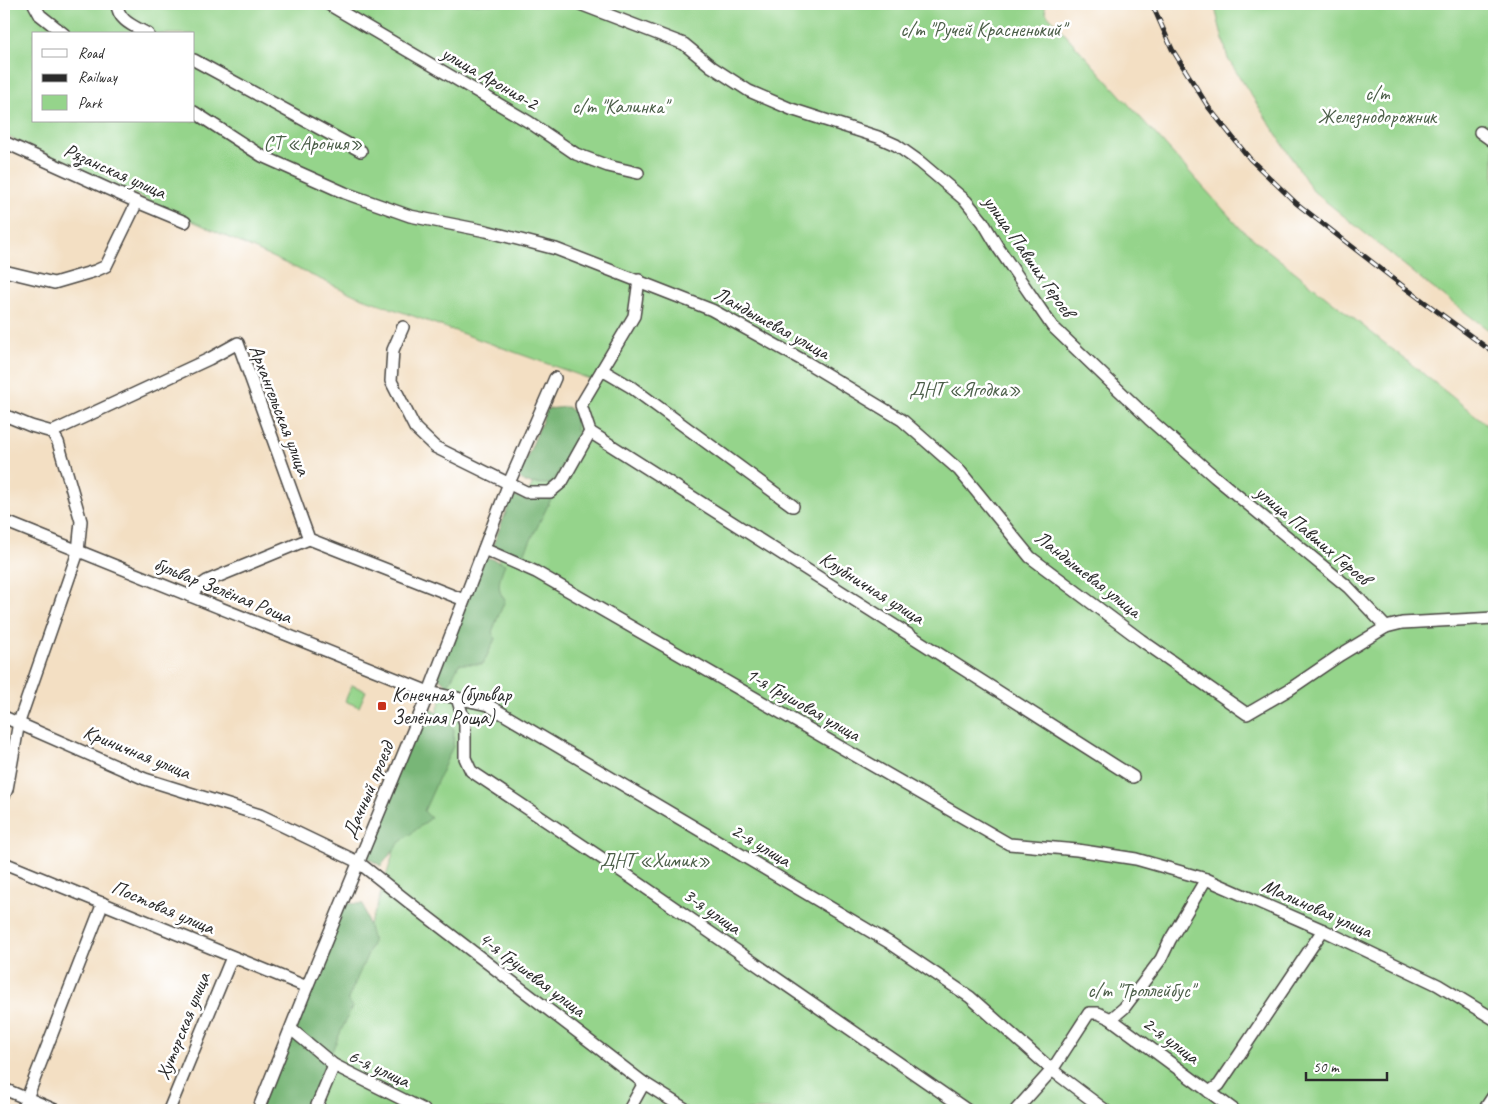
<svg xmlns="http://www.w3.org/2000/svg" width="1498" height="1114" viewBox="0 0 1498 1114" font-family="Caveat,sans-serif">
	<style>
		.green { fill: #95d48b; stroke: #60805b; fill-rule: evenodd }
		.forest { fill: #78b677; stroke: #527051 }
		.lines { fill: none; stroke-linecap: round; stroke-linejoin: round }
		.street-casing { stroke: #494642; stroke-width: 14 }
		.street { stroke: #fff; stroke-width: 11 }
		.rail-casing { stroke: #2b2b2b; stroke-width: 5 }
		.rail { stroke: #fff; stroke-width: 3; stroke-dasharray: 9; stroke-linecap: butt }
		.poi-dot { fill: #c8321e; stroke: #fff; stroke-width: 2 }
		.labels { text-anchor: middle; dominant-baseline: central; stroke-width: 5; stroke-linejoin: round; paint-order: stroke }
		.park-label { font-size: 20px; fill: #4b5e48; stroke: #fff }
		.street-label { font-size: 20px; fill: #2b2b2b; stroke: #fff }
		.poi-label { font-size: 20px; fill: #2b2b2b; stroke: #fff; text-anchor: start }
	</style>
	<rect width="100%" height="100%" fill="#fff"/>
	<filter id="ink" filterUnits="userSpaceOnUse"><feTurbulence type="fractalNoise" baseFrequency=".02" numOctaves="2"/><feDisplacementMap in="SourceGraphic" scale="10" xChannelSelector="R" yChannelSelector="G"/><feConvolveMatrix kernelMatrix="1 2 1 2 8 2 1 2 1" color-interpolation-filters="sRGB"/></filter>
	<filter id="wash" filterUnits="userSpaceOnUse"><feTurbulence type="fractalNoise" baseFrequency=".0096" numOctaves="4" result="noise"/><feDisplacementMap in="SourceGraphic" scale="20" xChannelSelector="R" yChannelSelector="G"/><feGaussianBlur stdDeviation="1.12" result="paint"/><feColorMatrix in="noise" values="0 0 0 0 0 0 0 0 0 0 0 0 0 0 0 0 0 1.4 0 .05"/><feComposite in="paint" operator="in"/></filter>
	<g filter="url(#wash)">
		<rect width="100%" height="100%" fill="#f3dfc3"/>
		<g class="green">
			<path d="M 4,4 L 1044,4 L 1046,13 L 1241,229 L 1494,430 L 1494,1110 L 285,1110 L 376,909 L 444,689 L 527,494 L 590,379 L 357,296 L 4,135 ZM 34,34 L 194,34 L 194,121 L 34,121 Z"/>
			<path d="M 1214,4 L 1494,4 L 1494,334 L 1430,286 L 1313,191 L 1228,59 Z"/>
			<path d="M 352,685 L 366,691 L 359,707 L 345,701 Z"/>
		</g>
		<g class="forest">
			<path d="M 567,407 L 574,412 L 577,436 L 555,478 L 550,484 L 525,483 L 519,477 L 547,409 Z"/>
			<path d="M 512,497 L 519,497 L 527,501 L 545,497 L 551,499 L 523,556 L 517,558 L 493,545 Z"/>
			<path d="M 485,558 L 490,558 L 505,564 C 500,576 495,589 505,600 L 492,632 L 495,639 L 483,664 L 459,664 L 448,686 L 437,676 Z"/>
			<path d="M 426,704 L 454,729 L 453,746 L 424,811 L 431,818 L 400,842 L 381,866 L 367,858 L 421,707 Z"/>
			<path d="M 344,903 L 363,904 L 373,942 L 348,999 L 352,1007 L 305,1110 L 259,1110 Z"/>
		</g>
	</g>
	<g filter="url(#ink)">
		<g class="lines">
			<g class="street-casing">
				<g id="street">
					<path d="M 34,4 L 40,15 L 64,34"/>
					<path d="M 117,4 C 118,21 134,26 148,34"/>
					<path d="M 328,4 L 529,122 L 576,154 L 608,166 L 638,173"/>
					<path d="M 580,4 L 684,44 L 712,67 L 749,91 L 791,109 L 878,137 L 896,145 L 920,162 L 966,201 L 983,222 L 999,249 L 1052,326 L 1149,419 L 1215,477 L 1348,587 L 1386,627"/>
					<path d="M 194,60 L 361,151"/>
					<path d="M 194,112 L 262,156 L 345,193 L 410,216 L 486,231 L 556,249 L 712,310 L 806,362 L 902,420 L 959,470 L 1030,557 L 1141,640 L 1247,714 L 1290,689 L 1340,655 L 1386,627 L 1402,623 L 1494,618"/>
					<path d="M 1480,132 L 1494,142"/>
					<path d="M 4,142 L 137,202 L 185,222"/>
					<path d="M 4,271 L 54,283 L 95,271 L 106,266 L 137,202"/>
					<path d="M 403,327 L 393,350 L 391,381 L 415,428 L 435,447 L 526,492 L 550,492 L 562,482 L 590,432"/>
					<path d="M 602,370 L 631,387 L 793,506"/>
					<path d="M 4,415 L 31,426 L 52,432 L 209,359 L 238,343 L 309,539 L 464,600"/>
					<path d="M 590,432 L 1133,777"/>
					<path d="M 590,432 L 581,405 L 634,316 L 639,280"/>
					<path d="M 4,521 L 429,692 L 488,705 L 890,943 L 970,997 L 1052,1070 L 1105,1110"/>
					<path d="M 484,549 L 536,572 L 1009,844 L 1077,850 L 1136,859 L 1206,879 L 1323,930 L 1438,985 L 1494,1019"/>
					<path d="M 190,596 L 197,588 L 207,581 L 309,539"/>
					<path d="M 457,698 L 465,723 L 465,758 L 471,771 L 630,877 L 967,1110"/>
					<path d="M 4,717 L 145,779 L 260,815 L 358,862 L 425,915 L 644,1083 L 687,1110"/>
					<path d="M 4,796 L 7,789 L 19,722 L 78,552 L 81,521 L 58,442 L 52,432"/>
					<path d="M 4,863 L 307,987"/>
					<path d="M 1111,1019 L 1124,1008 L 1161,959 L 1170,940 L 1206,879"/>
					<path d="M 291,1029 L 334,1065"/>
					<path d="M 4,1089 L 30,1100"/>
					<path d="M 1209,1092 L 1219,1085 L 1323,930"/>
					<path d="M 27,1098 L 103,903"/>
					<path d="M 22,1110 L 27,1098 L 55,1110"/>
					<path d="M 169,1110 L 232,957"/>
					<path d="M 258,1110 L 307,987 L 429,692 L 509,483 L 555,378"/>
					<path d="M 315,1110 L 334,1065 L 424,1110"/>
					<path d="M 629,1110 L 644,1083"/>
					<path d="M 1016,1110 L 1052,1070 L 1089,1013 L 1098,1013 L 1111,1019 L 1234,1110"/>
					<path d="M 1484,1110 L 1494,1095"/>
				</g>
			</g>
			<use href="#street" class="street"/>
			<g class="rail-casing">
				<path id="rail" d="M 1152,4 L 1172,49 L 1209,108 L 1250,159 L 1296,203 L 1404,287 L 1494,353"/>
			</g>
			<use href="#rail" class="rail"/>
		</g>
	</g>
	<rect class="poi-dot" x="377" y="701" width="10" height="10" rx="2.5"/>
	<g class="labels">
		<g class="park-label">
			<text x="983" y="29">с/т "Ручей Красненький"</text>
			<text x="1377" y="93">с/т<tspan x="1377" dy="23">Железнодорожник</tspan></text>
			<text x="620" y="106">с/т "Калинка"</text>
			<text x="313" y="143">СТ «Арония»</text>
			<text x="965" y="389">ДНТ «Ягодка»</text>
			<text x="655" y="860">ДНТ «Химик»</text>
			<text x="1141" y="990">с/т "Троллейбус"</text>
		</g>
		<g class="street-label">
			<text transform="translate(490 78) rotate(30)">улица Арония-2</text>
			<text transform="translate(115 171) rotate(24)">Рязанская улица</text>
			<text transform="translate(1029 256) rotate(55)">улица Павших Героев</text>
			<text transform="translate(772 323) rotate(29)">Ландышевая улица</text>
			<text transform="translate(280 410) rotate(69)">Архангельская улица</text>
			<text transform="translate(1313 535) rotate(40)">улица Павших Героев</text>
			<text transform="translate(1088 574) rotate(38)">Ландышевая улица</text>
			<text transform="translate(872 588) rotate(32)">Клубничная улица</text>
			<text transform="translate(223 590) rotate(22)">бульвар Зелёная Роща</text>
			<text transform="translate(803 704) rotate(30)">1-я Грушовая улица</text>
			<text transform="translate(137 752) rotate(22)">Криничная улица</text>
			<text transform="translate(368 790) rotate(-67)">Дачный проезд</text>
			<text transform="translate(761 845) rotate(31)">2-я улица</text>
			<text transform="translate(163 907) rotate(23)">Постовая улица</text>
			<text transform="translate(1317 908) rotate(24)">Малиновая улица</text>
			<text transform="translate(712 911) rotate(35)">3-я улица</text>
			<text transform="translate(532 974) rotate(37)">4-я Грушевая улица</text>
			<text transform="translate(183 1026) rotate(-68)">Хуторская улица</text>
			<text transform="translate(1171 1040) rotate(37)">2-я улица</text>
			<text transform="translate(379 1068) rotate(25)">6-я улица</text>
		</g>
		<g class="poi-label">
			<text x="392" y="694">Конечная (бульвар<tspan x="392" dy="23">Зелёная Роща)</tspan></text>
		</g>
	</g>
	<rect width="1498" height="1114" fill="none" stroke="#fff" stroke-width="20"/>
	<rect x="32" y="32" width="162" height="90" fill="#ffffff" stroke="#aaaaaa"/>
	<rect x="42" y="49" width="25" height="8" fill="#ffffff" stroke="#aaaaaa"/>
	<text x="78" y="58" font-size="15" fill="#2b2b2b">Road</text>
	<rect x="42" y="74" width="25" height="8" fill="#2b2b2b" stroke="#aaaaaa"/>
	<text x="78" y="82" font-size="15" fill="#2b2b2b">Railway</text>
	<rect x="42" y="95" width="25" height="15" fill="#95d48b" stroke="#aaaaaa"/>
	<text x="78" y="108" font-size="15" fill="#2b2b2b">Park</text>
	<path d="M1306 1072v8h81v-8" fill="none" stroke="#2b2b2b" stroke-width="2.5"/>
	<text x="1313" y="1072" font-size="15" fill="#2b2b2b" stroke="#ffffff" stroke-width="4" paint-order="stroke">50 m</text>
</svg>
